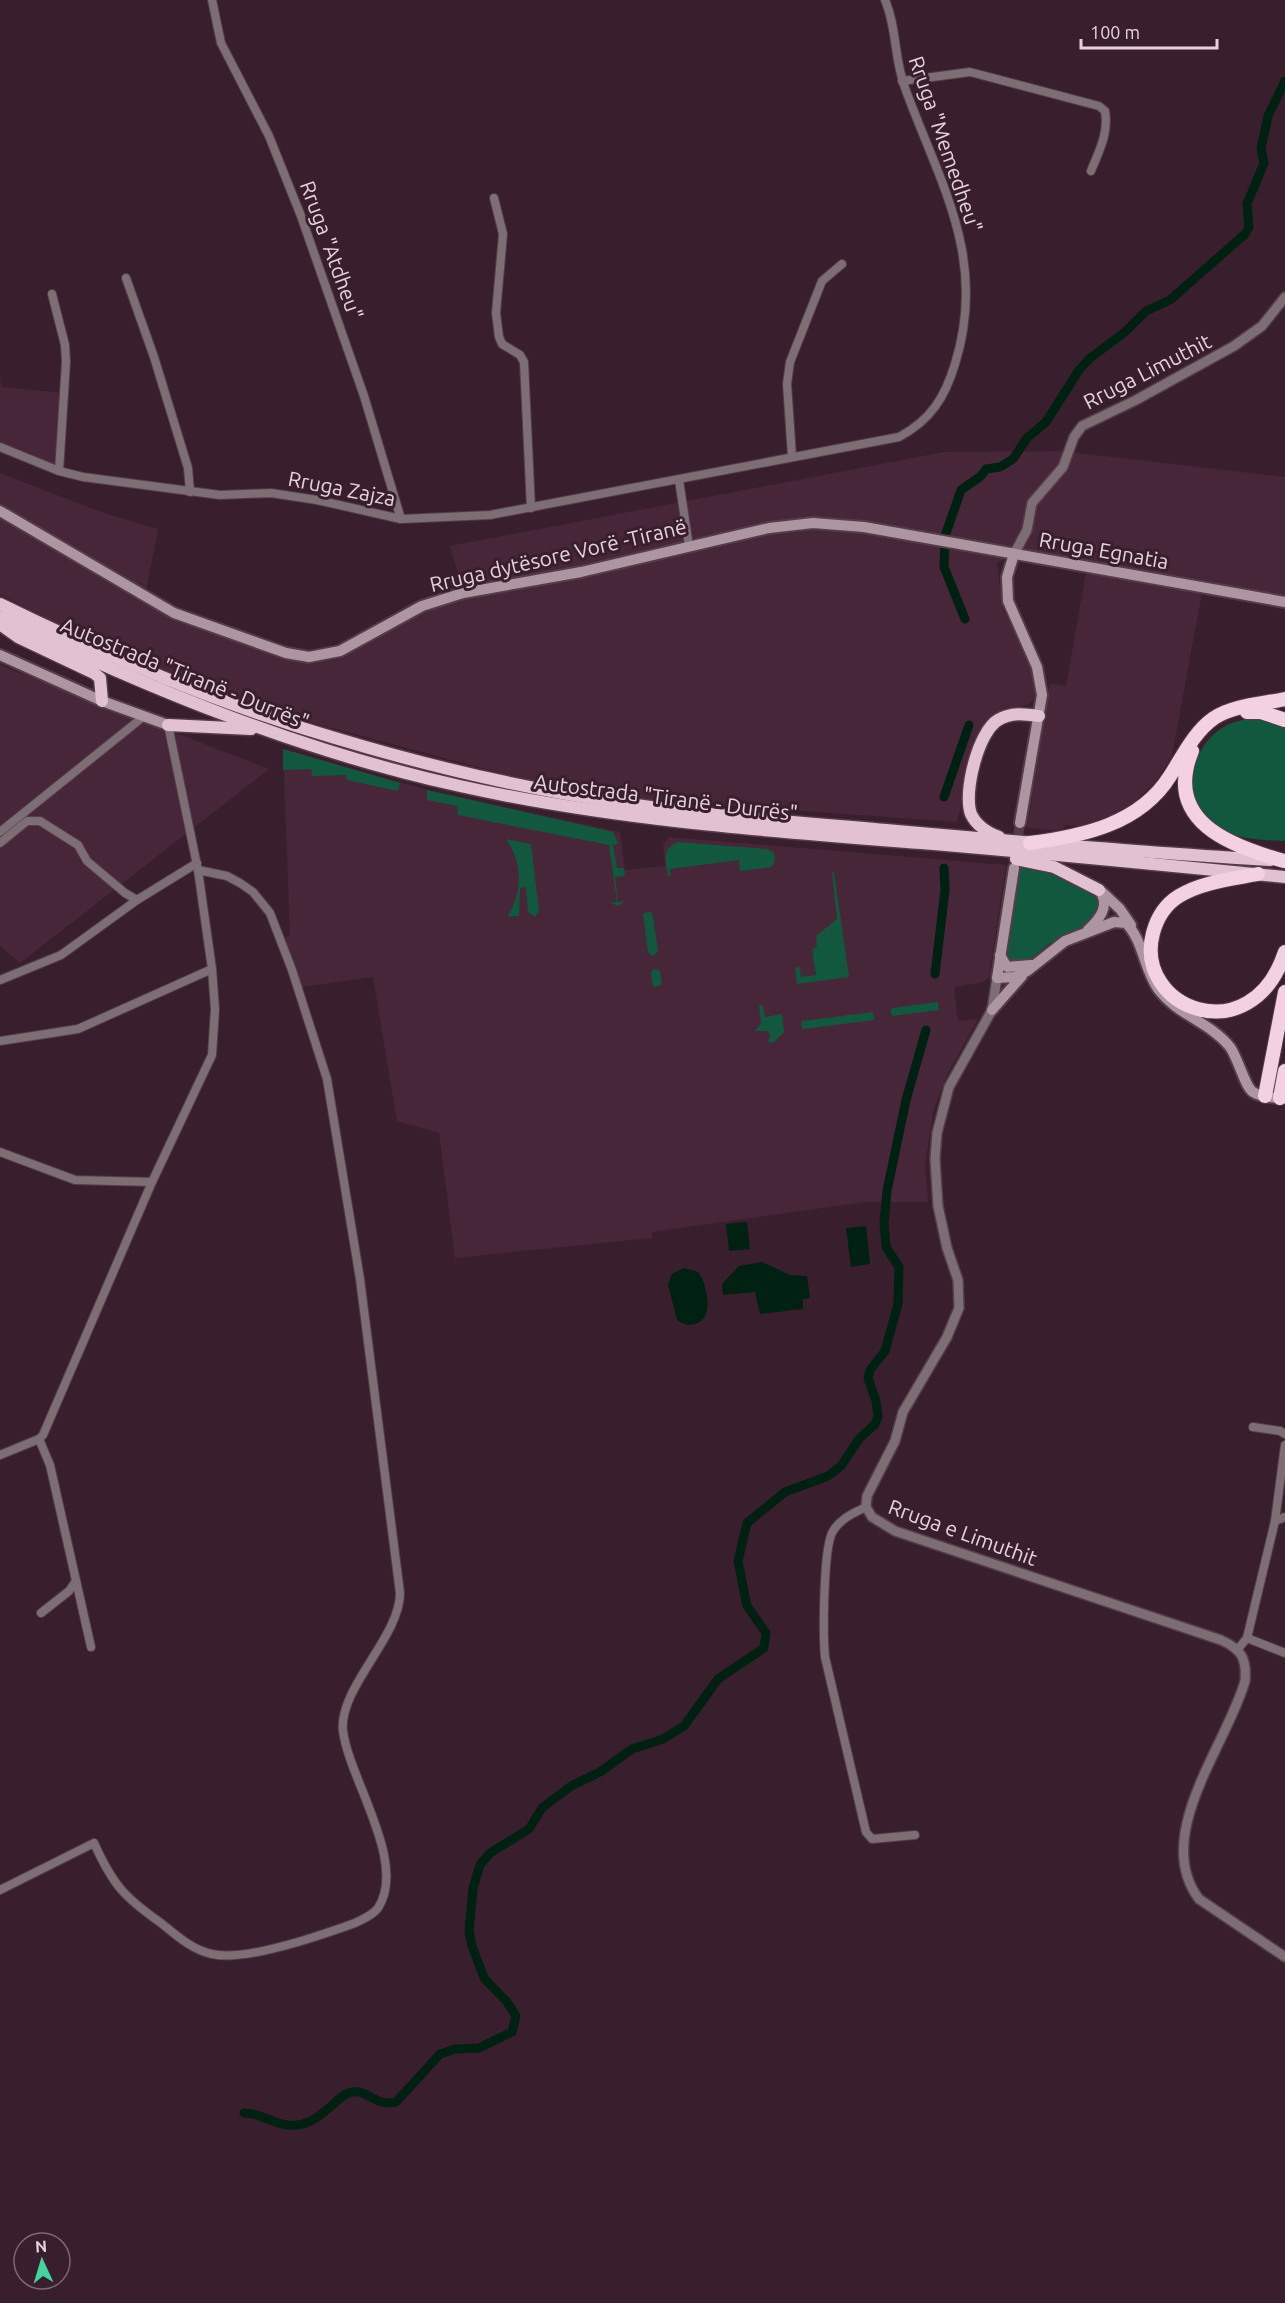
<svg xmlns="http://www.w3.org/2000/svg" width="1285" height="2303" viewBox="0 0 1285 2303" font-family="Ubuntu,sans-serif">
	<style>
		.built { fill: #462638 }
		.green { fill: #12583f }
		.water { fill: #002012 }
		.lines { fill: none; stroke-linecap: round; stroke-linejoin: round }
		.canal { stroke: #002012; stroke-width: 9 }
		.secondary-tunnel { stroke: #533a47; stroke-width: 10; stroke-dasharray: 10 5; stroke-linecap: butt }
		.minor-casing { stroke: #553c49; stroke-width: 10 }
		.tertiary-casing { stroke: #553c49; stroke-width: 12 }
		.secondary-casing { stroke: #553c49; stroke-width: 14 }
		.trunk-casing { stroke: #553c49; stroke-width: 15 }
		.motorway-casing { stroke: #553c49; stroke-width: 16 }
		.minor { stroke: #7d6e75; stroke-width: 8 }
		.tertiary { stroke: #7d6e75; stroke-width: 9 }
		.secondary { stroke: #ad96a1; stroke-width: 10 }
		.trunk { stroke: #e2c2d2; stroke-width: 12 }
		.motorway { stroke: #f3d0e2; stroke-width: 14 }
		.labels { text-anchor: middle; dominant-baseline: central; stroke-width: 6; stroke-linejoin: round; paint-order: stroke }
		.street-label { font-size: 21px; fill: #e5d3dc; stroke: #391f2d }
	</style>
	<rect width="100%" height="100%" fill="#391f2d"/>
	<g class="built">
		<path d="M 0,380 L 2,387 L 64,393 L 59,471 L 0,447 Z"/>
		<path d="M 1060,451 L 1285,477 L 1285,602 L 1203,587 L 1172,756 L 1155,783 L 1131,805 L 1112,817 L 1086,827 L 1066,825 L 1061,831 L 1027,828 L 1050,683 L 1066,686 L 1087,567 L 1014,554 L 997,563 L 1003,610 L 1031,661 L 1037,682 L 1034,698 L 1027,705 L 1003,713 L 968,776 L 957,822 L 660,801 L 538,783 L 287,716 L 174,676 L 61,626 L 0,594 L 0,473 L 104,513 L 158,529 L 145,597 L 286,653 L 322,656 L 407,613 L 463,593 L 450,546 L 944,452 Z"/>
		<path d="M 0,665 L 269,769 L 20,963 L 0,946 Z"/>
		<path d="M 283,749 L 427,790 L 620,832 L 625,870 L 665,866 L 663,845 L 669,837 L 1006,865 L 989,977 L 983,982 L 954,987 L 958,1021 L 978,1019 L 948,1073 L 934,1108 L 925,1163 L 928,1202 L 865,1202 L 652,1232 L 652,1238 L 455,1258 L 439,1133 L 397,1121 L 373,977 L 302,987 L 285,937 L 290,936 Z"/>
	</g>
	<g class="green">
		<path d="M 1253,718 L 1267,719 L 1285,728 L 1285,841 C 1264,840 1241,840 1222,830 C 1180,809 1186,751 1222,728 C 1231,722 1242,720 1253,718 Z"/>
		<path d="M 283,749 L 400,783 L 398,791 L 347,780 L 346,775 L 312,776 L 311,769 L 283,770 Z"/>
		<path d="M 427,790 L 613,832 L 618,844 L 613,845 L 617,868 L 624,868 L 625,876 L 615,877 L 618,902 L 625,901 L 618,906 L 610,903 L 617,902 L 609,845 L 458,815 L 457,806 L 427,800 Z"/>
		<path d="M 506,839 L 531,844 L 539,911 L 535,917 L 528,912 L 526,887 L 520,888 L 519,916 L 507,917 C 523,892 523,863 506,839 Z"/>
		<path d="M 678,842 L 768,849 L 774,853 L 775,860 L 772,867 L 740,871 L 739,860 L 670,869 L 671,876 L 668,876 C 666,862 661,848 678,842 Z"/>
		<path d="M 1020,865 C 1049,867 1074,882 1099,897 L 1101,906 L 1089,924 L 1083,928 L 1050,943 L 1027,962 L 1013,964 L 1005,952 Z"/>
		<path d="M 834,872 L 849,977 L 797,984 L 795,968 L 800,967 L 801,977 L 816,975 L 812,950 L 817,946 L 816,936 L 837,919 L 832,873 Z"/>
		<path d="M 652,912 L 658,951 L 653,956 L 648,952 L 643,913 Z"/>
		<path d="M 654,969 L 660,971 L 662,985 L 653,987 L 651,972 Z"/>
		<path d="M 938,1002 L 939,1010 L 893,1016 L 890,1012 L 892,1008 Z"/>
		<path d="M 759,1005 L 763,1005 L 765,1017 L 782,1014 L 784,1032 L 773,1043 L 768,1042 L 770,1035 L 768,1031 L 755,1031 L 761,1023 Z"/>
		<path d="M 873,1012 L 874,1020 L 803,1029 L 801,1025 L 802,1021 Z"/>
	</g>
	<g class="water">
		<path d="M 747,1222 L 750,1249 L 729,1251 L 726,1224 Z"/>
		<path d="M 866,1226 L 870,1264 L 851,1267 L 846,1228 Z"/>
		<path d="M 762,1262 L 790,1275 L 807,1276 L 810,1298 L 803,1299 L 803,1309 L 760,1314 L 755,1292 L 723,1295 L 722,1284 L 739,1266 Z"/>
		<path d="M 684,1268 L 698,1272 C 705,1281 709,1299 707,1310 C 705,1325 687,1329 677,1320 L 668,1285 L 672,1274 Z"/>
	</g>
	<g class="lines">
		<g class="canal">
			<path d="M 965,619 L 944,567 L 945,536 L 961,490 L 981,476 L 986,469 L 1000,467 L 1013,459 L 1027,438 L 1046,422 L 1079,370 L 1089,359 L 1125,332 L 1146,311 L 1170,300 L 1245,234 L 1249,227 L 1247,204 L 1264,163 L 1261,149 L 1268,116 L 1285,81"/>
			<path d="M 944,797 L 969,725"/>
			<path d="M 935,974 L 945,890 L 944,868"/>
			<path d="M 244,2113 C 263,2113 278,2128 298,2125 C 322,2122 339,2093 352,2092 C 369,2090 375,2107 396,2102 L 440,2054 L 455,2049 L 479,2048 L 512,2032 L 516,2016 L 507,2002 L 484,1978 L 472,1946 L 469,1931 L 473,1888 L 480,1865 L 490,1853 L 529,1829 L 542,1808 L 571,1786 L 600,1772 L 632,1749 L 663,1739 L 684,1726 L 718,1679 L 764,1648 L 766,1633 L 747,1606 L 738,1561 L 747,1523 L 785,1492 L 828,1476 L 841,1466 L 859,1439 L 875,1424 L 878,1417 L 876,1401 L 868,1378 L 870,1370 L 885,1351 L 898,1304 L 899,1267 L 886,1247 L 884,1223 L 887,1191 L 906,1100 L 926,1030"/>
		</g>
		<path class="secondary-tunnel" d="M 1016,850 L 1020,823"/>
		<g class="minor-casing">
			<g id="minor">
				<path d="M 212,0 L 221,43 L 269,136 L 301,216 L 364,396 L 401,519"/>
				<path d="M 902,81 L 970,72 L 1099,106 L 1105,111 C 1109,133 1099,151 1091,171"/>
				<path d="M 494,198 L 503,234 L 496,313 L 499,337 L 502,344 L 520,355 L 524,362 L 531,508"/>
				<path d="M 126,278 L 154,357 L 188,468 L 190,492"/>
				<path d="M 52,294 L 65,345 L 66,362 L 59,471"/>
				<path d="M 0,447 L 59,471 L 83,477 L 220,495 L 271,493 L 317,500 L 401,519 L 490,515 L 899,437 C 931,420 945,397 955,364 C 988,258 940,184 905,88 C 894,59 897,28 885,0"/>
				<path d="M 792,456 L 787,384 L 790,362 L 822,281 L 842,264"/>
				<path d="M 679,480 L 689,546"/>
				<path d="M 0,832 L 143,717"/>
				<path d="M 0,843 L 27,821 L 40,821 L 78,845 L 87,861 L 125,893 L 137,900 L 197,863"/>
				<path d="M 0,980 L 61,955 L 137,900"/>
				<path d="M 0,1041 L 78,1029 L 212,969"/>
				<path d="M 0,1152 L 75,1180 L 152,1182"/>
				<path d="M 1253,1427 L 1280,1431 L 1285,1434"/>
				<path d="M 39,1439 L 50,1465 L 91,1647"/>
				<path d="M 0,1455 L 39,1439 L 43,1435 L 152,1182 L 212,1055 L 215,1009 L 212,969 L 198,870 L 168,725"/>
				<path d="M 866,1507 C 854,1513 841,1518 833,1531 C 823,1547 823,1635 825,1657 L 866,1832 L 872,1839 L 915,1835"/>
				<path d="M 1275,1521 L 1285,1445"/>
				<path d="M 41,1613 L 69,1591 L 76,1581"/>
				<path d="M 1247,1638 L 1275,1521 L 1285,1517"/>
				<path d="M 1238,1649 L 1247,1638 L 1285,1653"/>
				<path d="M 0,1890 L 94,1843 C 113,1885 124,1897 161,1923 C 176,1935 192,1950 212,1954 C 245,1962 322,1935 355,1923 C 363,1919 372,1916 378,1908 C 408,1863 349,1779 343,1731 C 338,1689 400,1637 400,1593 L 360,1279 L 327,1079 L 292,970 L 270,913 L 253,892 L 240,883 L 227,876 L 198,870"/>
			</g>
		</g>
		<g class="tertiary-casing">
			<g id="tertiary">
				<path d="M 1014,554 L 1027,530 L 1032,503 L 1063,467 L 1074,437 L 1082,426 L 1136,400 L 1234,346 L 1262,326 L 1285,297"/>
				<path d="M 997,978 L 992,1010 L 949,1087 L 937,1133 L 935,1159 L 938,1206 L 947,1248 L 958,1280 L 959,1308 L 947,1337 L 903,1412 L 895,1441 L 867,1496 L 866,1507 L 872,1517 L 895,1531 L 1221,1640 C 1241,1649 1247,1658 1245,1681 C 1228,1743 1151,1836 1199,1899 L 1285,1957"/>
			</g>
		</g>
		<g class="secondary-casing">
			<g id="secondary">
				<path d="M 0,511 L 174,613 L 286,653 L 309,657 L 340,651 L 422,606 L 463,593 L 581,572 L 769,528 L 813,523 L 864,527 L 1285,602"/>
				<path d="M 1014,554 L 1007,577 L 1008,601 L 1037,667 L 1042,695 L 1020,823"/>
				<path d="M 0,655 L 102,701 L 168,725"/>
				<path d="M 1014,868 L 997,978 L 1014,977 L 1027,971 L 1065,941 L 1114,922 L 1126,923 C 1143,940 1144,969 1158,989 C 1177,1015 1210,1022 1230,1047 C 1238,1058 1245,1087 1253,1092 C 1261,1097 1276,1099 1285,1097"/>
				<path d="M 1102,892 L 1120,909 L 1131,925"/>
				<path d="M 1088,930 C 1100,919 1111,905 1099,890"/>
				<path d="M 1000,955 L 1007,967 L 1031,965"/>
				<path d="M 992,1010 L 1022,976"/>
			</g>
		</g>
		<g class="trunk-casing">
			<g id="trunk">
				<path d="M 0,604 C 108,657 219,704 335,738 C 431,767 530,790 629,804 C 718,817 808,823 897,831 C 1021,842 1146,853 1270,860"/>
				<path d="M 0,617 C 147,688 300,751 460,786 C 612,820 767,831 921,843 C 1043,853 1164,865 1285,877"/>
				<path d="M 0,624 L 18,637 L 94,673 L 100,678 L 102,701"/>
				<path d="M 168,725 L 251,729"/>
				<path d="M 999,837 C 988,833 976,825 971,814 C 963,793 978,732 998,720 C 1011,712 1025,714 1039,716"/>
				<path d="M 1016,859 L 1054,867 L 1099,890"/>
			</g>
		</g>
		<g class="motorway-casing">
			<g id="motorway">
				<path d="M 1247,712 L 1261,712 L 1285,720"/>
				<path d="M 1192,751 C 1163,821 1230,846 1284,861"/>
				<path d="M 1030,843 C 1083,836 1140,824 1170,776 C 1183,756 1194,732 1214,718 C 1234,705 1262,704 1285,699"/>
				<path d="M 1258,874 C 1232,879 1202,882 1179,896 C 1166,904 1157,918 1153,933 C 1133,1008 1251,1055 1285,952"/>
				<path d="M 1265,1096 L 1285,992"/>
				<path d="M 1280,1098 L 1285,1071"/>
			</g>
		</g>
		<use href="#minor" class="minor"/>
		<use href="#tertiary" class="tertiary"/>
		<use href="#secondary" class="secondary"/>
		<use href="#trunk" class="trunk"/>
		<use href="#motorway" class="motorway"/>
	</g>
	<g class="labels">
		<g class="street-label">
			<text transform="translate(946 144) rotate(71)">Rruga "Memedheu"</text>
			<text transform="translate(332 250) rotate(70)">Rruga "Atdheu"</text>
			<text transform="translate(1147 371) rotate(-27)">Rruga Limuthit</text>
			<text transform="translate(342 488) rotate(11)">Rruga Zajza</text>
			<text transform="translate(1104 550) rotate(10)">Rruga Egnatia</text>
			<text transform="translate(558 555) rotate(-13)">Rruga dytësore Vorë -Tiranë</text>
			<text transform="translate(185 673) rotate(22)">Autostrada "Tiranë - Durrës"</text>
			<text transform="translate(666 797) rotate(7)">Autostrada "Tiranë - Durrës"</text>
			<text transform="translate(963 1532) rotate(20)">Rruga e Limuthit</text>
		</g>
	</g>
	<g transform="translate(42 2261) rotate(356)"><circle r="28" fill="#391f2d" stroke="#7e6773" stroke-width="1.5"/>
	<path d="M0-4.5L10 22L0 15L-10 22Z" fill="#46d49e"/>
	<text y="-9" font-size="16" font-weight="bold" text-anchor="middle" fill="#e5d3dc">N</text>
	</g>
	<path d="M1081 39v9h136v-9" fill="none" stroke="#e5d3dc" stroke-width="3"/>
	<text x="1090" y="39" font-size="18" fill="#e5d3dc" stroke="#391f2d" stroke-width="4.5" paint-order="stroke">100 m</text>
</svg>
